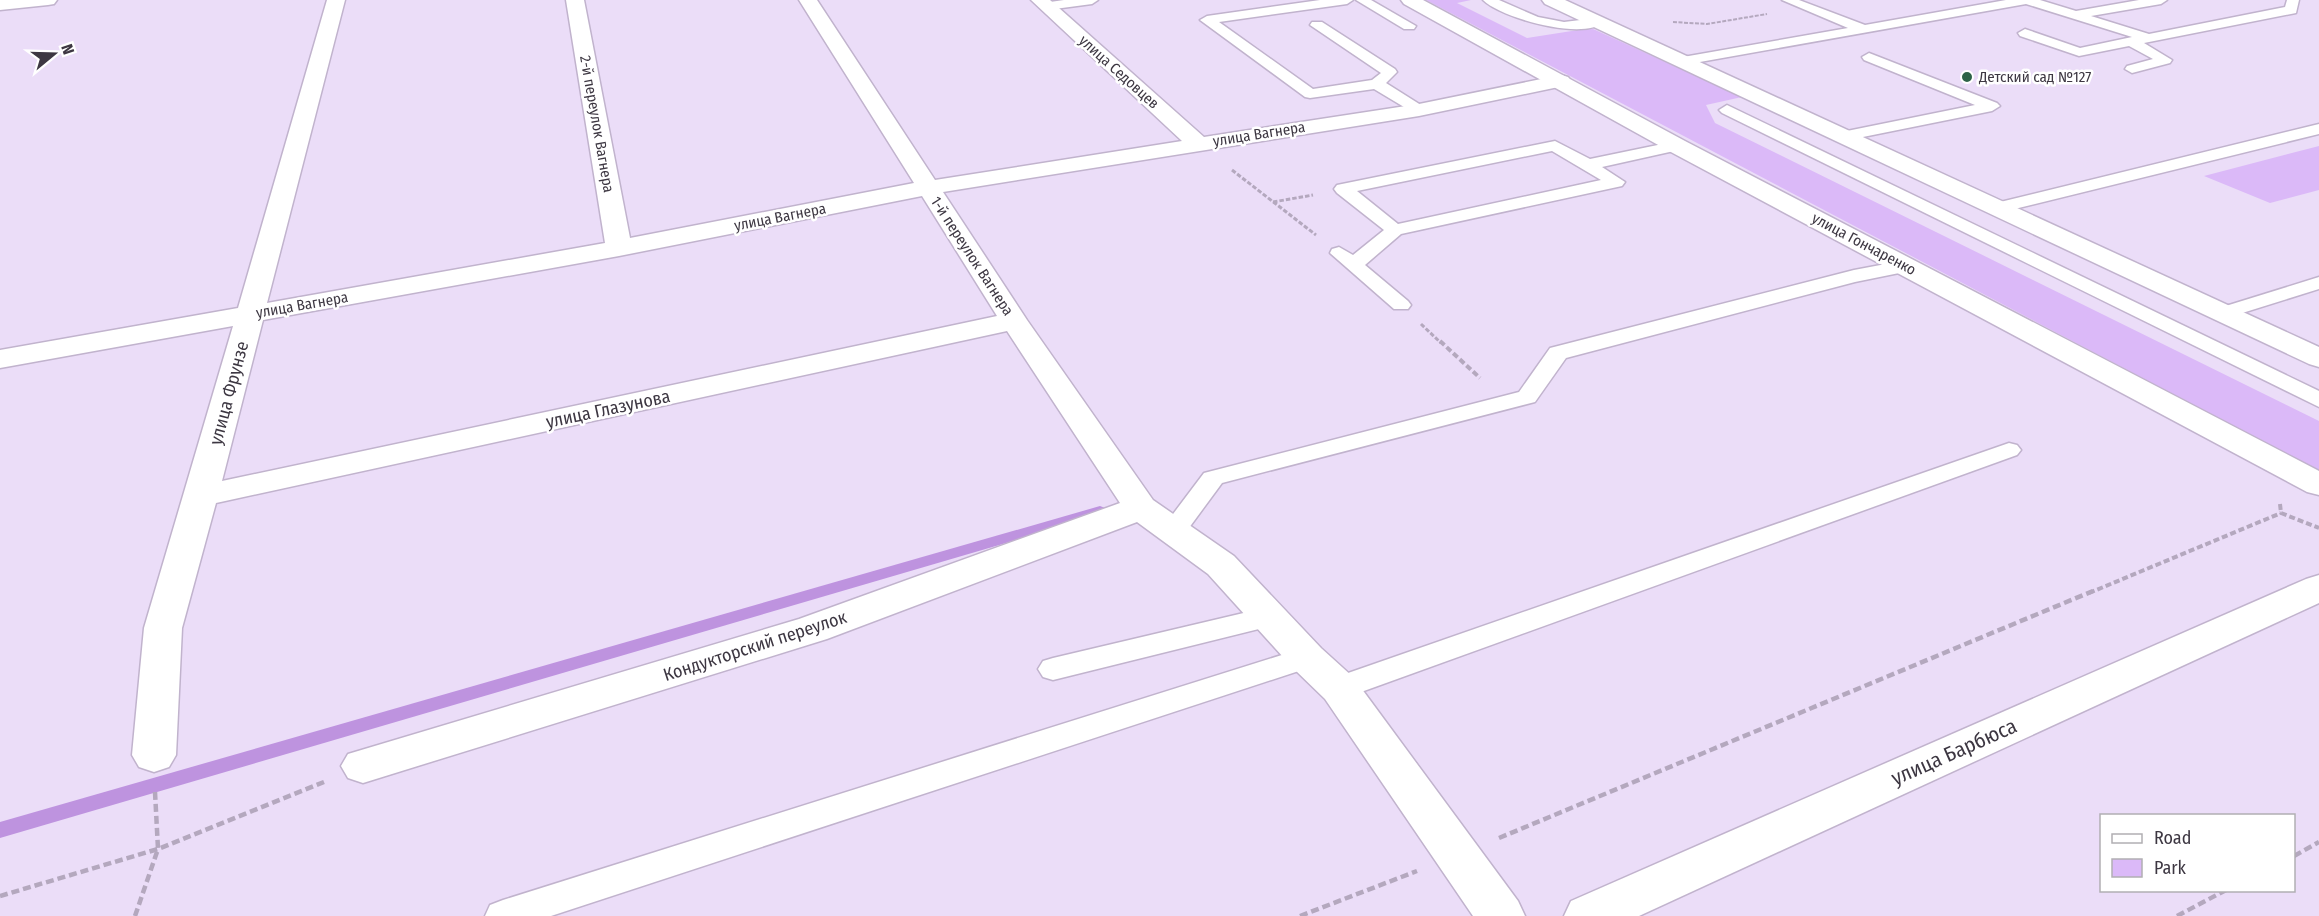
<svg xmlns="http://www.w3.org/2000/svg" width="2319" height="916" viewBox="0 0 2319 916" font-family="'Fira Sans Condensed',sans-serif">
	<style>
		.green { fill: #dbb9f8 }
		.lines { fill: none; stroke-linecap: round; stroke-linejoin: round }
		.stream { fill: #be93df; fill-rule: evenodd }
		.service-casing { stroke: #c1b3cd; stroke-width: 3 }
		.minor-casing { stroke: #c1b3cd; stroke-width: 3 }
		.tertiary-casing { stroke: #c1b3cd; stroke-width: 3 }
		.path-far3 { stroke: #b4a8be; stroke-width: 2; stroke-dasharray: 4 1.5; stroke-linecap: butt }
		.path-far2 { stroke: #b4a8be; stroke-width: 3; stroke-dasharray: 4.5 2; stroke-linecap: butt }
		.path-far1 { stroke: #b4a8be; stroke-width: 4; stroke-dasharray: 6 3; stroke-linecap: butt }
		.path { stroke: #b4a8be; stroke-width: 4.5; stroke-dasharray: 8 4; stroke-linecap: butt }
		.service { fill: #fff; fill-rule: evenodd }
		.minor { fill: #fff; fill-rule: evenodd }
		.tertiary { fill: #fff; fill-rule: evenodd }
		.poi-dot { fill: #2d6247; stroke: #fff; stroke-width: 2 }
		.labels { text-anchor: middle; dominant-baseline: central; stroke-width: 5; stroke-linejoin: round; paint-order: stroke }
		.far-street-label { font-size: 15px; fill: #3d3742; stroke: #fff }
		.far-poi-label { font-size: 15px; fill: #3d3742; stroke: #fff; text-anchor: start }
		.street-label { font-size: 18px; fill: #3d3742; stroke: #fff }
		.near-street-label { font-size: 21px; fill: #3d3742; stroke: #fff }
	</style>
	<rect width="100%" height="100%" fill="#ebddf8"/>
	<g class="green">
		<path d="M 1426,0 L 1471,0 L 1457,3 L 1527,38 L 1591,28 L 1742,97 L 1706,105 L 1715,123 L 2319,421 L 2319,471 Z"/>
		<path d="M 2319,146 L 2319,190 L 2270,203 L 2204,176 Z"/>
	</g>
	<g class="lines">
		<path class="stream" d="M 1100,506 L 1105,508 L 1107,511 L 1105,514 L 0,838 L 0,822 Z"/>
		<g class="service-casing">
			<g id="service">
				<path d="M 1064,0 L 1098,0 L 1092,4 L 1047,10 L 1041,6 L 1043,3 Z"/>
				<path d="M 1320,0 L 1353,0 L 1347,4 L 1219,22 L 1313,89 L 1372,80 L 1381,73 L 1310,25 L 1312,22 L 1322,22 L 1395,69 L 1397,72 L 1386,83 L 1424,107 L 1427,110 L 1424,113 L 1414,113 L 1374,89 L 1310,98 L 1305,97 L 1200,20 L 1207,16 Z"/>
				<path d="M 1356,0 L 1371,0 L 1416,26 L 1414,29 L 1404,29 Z"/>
				<path d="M 1483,0 L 1499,0 L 1538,17 L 1564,22 L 1597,18 L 1604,22 C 1583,41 1501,18 1483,0 Z"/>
				<path d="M 1782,0 L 1799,0 L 1865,25 L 2006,0 L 2040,0 L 2076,11 L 2139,0 L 2167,0 L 2161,4 L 2091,16 L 2149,34 L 2285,7 L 2287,0 L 2299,0 L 2296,13 L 2144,43 L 2172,60 L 2170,63 L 2132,73 L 2125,69 L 2127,66 L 2153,59 L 2129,46 L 2079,56 L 2020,36 L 2018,33 L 2025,29 L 2080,48 L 2132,37 L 2026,4 L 1683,65 L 1676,61 L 1683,57 L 1848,28 Z"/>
				<path d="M 1869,53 L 1997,103 L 2000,106 L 1992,111 L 1843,141 L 1837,139 L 1835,136 L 1837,133 L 1975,105 L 1864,60 L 1862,57 Z"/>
				<path d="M 1727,105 L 2319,391 L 2319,407 L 1722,113 L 1719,110 Z"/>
				<path d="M 2319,124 L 2319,134 L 1998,213 L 1992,212 L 1989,208 L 1992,204 Z"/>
				<path d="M 1555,141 L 1590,159 L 1677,141 L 1685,146 L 1683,149 L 1602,167 L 1625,182 L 1622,186 L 1401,234 L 1365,265 L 1408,301 L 1411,305 L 1408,309 L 1394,309 L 1330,253 L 1332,249 L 1339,247 L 1353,255 L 1384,230 L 1337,193 L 1334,189 L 1337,185 ZM 1552,151 L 1601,180 L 1398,224 L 1357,191 Z"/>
				<path d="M 1907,260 L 1914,262 L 1917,266 L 1914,270 L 1855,282 L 1566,358 L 1535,402 L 1222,483 L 1183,536 L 1174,538 L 1165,536 L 1161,530 L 1204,473 L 1519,392 L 1550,348 L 1854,270 Z"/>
				<path d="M 2319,277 L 2319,289 L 2223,319 L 2216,317 L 2213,313 L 2216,309 Z"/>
				<path d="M 2009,443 L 2017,445 L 2021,450 L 2017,455 L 1350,696 L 1339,699 L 1328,696 L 1324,688 L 1328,680 Z"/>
				<path d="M 1269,607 L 1279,610 L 1283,617 L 1279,624 L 1053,680 L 1043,677 L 1038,669 L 1043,661 L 1053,658 Z"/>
				<path d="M 1307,647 L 1317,651 L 1321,658 L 1317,665 L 551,916 L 485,916 L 490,905 L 503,900 Z"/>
			</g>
		</g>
		<g class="minor-casing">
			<g id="minor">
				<path d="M 0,0 L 57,0 L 54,4 L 48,5 L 0,10 Z"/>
				<path d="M 327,0 L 345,0 L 267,303 L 605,243 L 566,0 L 584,0 L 630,238 L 914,183 L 799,0 L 817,0 L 935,180 L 1182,141 L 1031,0 L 1050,0 L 1204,137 L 1419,104 L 1561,75 L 1568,77 L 1571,81 L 1568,85 L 1419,116 L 943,192 L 1027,320 L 1153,500 L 1234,556 L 1321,648 L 1353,677 L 1518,901 L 1525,916 L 1473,916 L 1325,699 L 1293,668 L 1208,574 L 1137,522 L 827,639 L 363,783 L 348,778 L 341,766 L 348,754 L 799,619 L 1120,503 L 1007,331 L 216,503 L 182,628 L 176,755 L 169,767 L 154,772 L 139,767 L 132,755 L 144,628 L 233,326 L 0,368 L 0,350 L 238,308 ZM 922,196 L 997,316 L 222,481 L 263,320 L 619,256 Z"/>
			</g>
		</g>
		<g class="tertiary-casing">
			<g id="tertiary">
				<path d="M 1401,0 L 1423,0 L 1685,141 L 2319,471 L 2319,495 L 2307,492 L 1669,151 L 1404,4 Z"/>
				<path d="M 1542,0 L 1565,0 L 2319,347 L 2319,367 L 2309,364 L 1545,4 Z"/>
				<path d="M 2319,575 L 2319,603 L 1639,916 L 1564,916 L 1571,901 L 2306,579 Z"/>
			</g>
		</g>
		<path class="path-far3" d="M 1673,22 L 1707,24 L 1767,14"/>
		<g class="path-far2">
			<path d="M 1232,170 L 1316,235"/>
			<path d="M 1273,202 L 1313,195"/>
			<path d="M 1421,324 L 1441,343"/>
		</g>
		<g class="path-far1">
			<path d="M 1440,341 L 1480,378"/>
			<path d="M 2280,504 L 2281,513 L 2319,528"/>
			<path d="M 2089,593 L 2281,513"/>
		</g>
		<g class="path">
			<path d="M 1499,838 L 2093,591"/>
			<path d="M 2294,856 L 2319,842"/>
			<path d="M 0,896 L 158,849 L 324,782"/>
			<path d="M 135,916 L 158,849 L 155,792"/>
			<path d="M 1300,916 L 1417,871"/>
			<path d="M 2177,916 L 2226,890"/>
		</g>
		<use href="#service" class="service"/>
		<use href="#minor" class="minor"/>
		<use href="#tertiary" class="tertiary"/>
	</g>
	<circle class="poi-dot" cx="1967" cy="77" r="6"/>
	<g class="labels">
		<g class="far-street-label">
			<text transform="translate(1119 72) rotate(42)">улица Седовцев</text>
			<text transform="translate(597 124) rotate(80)">2-й переулок Вагнера</text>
			<text transform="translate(1259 134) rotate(-9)">улица Вагнера</text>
			<text transform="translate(780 217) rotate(-11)">улица Вагнера</text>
			<text transform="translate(1864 244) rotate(28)">улица Гончаренко</text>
			<text transform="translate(972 256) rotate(57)">1-й переулок Вагнера</text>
			<text transform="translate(302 305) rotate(-10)">улица Вагнера</text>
		</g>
		<g class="far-poi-label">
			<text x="1979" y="77">Детский сад №127</text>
		</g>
		<g class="street-label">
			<text transform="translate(229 393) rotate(-75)">улица Фрунзе</text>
			<text transform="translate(608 409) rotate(-12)">улица Глазунова</text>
			<text transform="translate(755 646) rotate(-18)">Кондукторский переулок</text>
		</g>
		<g class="near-street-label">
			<text transform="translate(1954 752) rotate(-24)">улица Барбюса</text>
		</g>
	</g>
	<rect x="2100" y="814" width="195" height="78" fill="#ffffff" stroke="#b1afb3" stroke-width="1.5"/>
	<rect x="2112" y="834" width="30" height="9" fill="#ffffff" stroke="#b1afb3" stroke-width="1.5"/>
	<text x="2154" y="844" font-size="18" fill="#3d3742">Road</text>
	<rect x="2112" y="859" width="30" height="18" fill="#dbb9f8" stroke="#b1afb3" stroke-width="1.5"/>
	<text x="2154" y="874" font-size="18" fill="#3d3742">Park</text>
	<g transform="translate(54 54) rotate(71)" stroke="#ffffff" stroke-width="4.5" paint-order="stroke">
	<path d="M0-4.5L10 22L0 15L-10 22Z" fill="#3d3742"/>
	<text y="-9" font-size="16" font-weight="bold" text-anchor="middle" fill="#3d3742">N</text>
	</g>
</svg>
